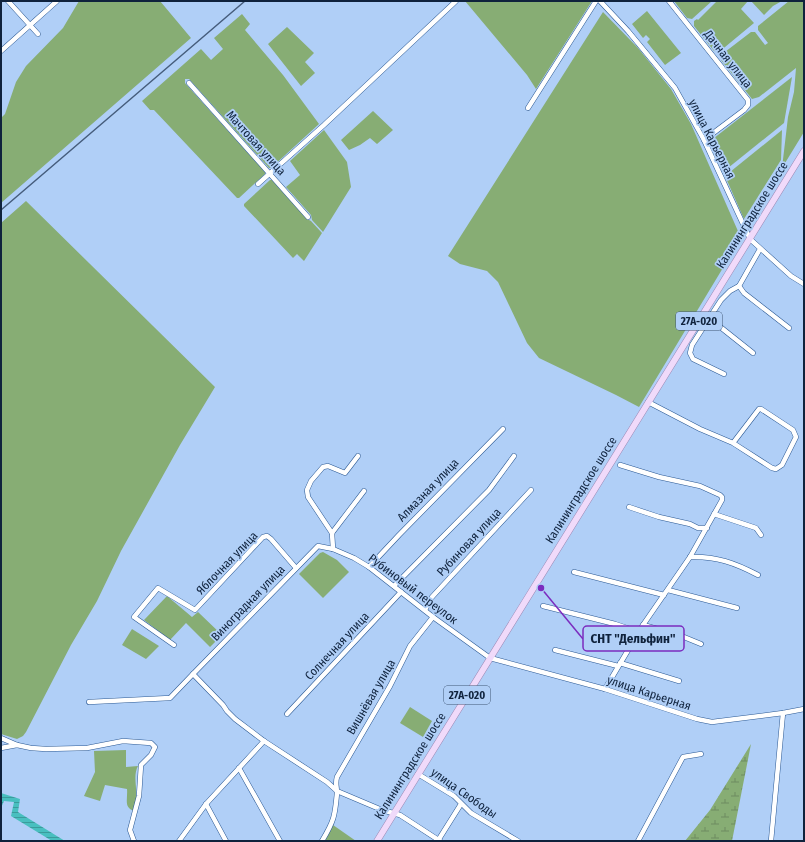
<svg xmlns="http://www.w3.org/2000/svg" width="805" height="842" viewBox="0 0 805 842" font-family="'Fira Sans Condensed',sans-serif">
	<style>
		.green { fill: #87ad74 }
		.wetland { fill: url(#wetland-marsh) }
		.water { fill: url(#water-rules) }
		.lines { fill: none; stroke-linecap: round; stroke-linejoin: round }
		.minor-casing { stroke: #2b5994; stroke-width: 5.5 }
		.major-casing { stroke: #9b89b5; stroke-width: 7 }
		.minor { stroke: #fff; stroke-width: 4.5 }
		.major { stroke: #f0dafa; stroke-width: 6 }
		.rail { stroke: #465d7c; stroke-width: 1.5 }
		.labels { text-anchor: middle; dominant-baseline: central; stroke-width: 3.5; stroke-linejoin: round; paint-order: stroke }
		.shield { fill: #b0cff7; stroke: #3f5674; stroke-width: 1 }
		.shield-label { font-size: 11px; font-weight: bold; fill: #0f223c }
		.street-label { font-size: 12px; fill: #0f223c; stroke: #b0cff7 }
		.leader { fill: none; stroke: #7b2cbf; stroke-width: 1.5 }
		.callout-dot { fill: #7b2cbf; stroke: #b0cff7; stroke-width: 1.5 }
		.callout { fill: #b0cff7; stroke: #7b2cbf; stroke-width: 1.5 }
		.callout-label { font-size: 13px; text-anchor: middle; font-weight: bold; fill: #0f223c }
	</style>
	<defs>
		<pattern id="wetland-marsh" width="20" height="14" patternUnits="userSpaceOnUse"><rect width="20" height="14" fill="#87ad74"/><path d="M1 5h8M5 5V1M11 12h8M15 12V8" fill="none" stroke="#6d8c60"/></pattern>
		<pattern id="water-rules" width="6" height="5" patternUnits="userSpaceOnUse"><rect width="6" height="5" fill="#49bfbf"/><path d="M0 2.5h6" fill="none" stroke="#3b9b9c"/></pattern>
	</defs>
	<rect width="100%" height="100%" fill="#b0cff7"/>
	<g class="green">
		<path d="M 79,1 L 160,1 L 191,38 L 1,203 L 1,118 L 5,114 L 16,82 L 26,66 L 63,28 Z"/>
		<path d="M 465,1 L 592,1 L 536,89 L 527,75 Z"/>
		<path d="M 674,1 L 712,1 L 692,19 L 687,18 Z"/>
		<path d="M 717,1 L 748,1 L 741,9 L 754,23 L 719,52 L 714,51 L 694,26 L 694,21 L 697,19 L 698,20 Z"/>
		<path d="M 751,1 L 782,1 L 773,6 L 764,15 Z"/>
		<path d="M 789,1 L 804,1 L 804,132 L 782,168 L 788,117 L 794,92 L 796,68 L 759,97 L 752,99 L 721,60 L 721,55 L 751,32 L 755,32 L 765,45 L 768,43 L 758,30 L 758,26 Z"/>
		<path d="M 647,11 L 681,53 L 665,65 L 647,42 L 650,39 L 646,35 L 643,38 L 632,24 Z"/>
		<path d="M 603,12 L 638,48 L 671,89 L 691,124 L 741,238 L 639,407 L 616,395 L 539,358 L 527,343 L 498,282 L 487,271 L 460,264 L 448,256 Z"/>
		<path d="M 242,14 L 250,24 L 245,30 L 283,75 L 319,124 L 271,168 L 269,168 L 189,79 L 185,79 L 185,83 L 265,172 L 265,174 L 239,198 L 237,198 L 154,110 L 150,110 L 142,101 L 201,49 L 211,60 L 223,49 L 214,38 Z"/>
		<path d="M 287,27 L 314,53 L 305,62 L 315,73 L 301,86 L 268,44 Z"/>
		<path d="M 792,77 L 784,123 L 723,172 L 709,142 Z"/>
		<path d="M 373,111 L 393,130 L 377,144 L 370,138 L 360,145 L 349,150 L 341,140 Z"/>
		<path d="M 324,130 L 347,162 L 351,187 L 323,232 L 312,220 L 311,215 L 286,187 L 300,175 L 290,161 Z"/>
		<path d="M 782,130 L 781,160 L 744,219 L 725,176 Z"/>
		<path d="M 270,180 L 272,180 L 307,219 L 311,221 L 322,233 L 304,261 L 297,254 L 293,258 L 244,206 L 244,204 Z"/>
		<path d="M 26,201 L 215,387 L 180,445 L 121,551 L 97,601 L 71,645 L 26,732 L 23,736 L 17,739 L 1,734 L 1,223 Z"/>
		<path d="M 323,552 L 337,560 L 349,572 L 323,598 L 299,574 L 320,553 Z"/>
		<path d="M 167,596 L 192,617 L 198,612 L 222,635 L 210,647 L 186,623 L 170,640 L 144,620 Z"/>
		<path d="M 132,629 L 159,646 L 146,659 L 122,645 Z"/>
		<path d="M 410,707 L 432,721 L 423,737 L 400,723 Z"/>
		<path d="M 126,750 L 126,767 L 138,766 C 133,775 137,786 136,796 L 138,797 L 135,811 C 123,808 128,799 127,789 L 105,785 L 100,801 L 84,796 L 95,772 L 94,751 Z"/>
		<path d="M 333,825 L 356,841 L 327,841 L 325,840 Z"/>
	</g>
	<path class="wetland" d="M 751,744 L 732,841 L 685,841 L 710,810 Z"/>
	<path class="water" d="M 1,793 L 20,799 L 18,812 L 65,841 L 52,841 L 11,816 L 14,802 L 4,801 L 1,808 Z"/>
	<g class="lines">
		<g class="minor-casing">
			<g id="minor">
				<path d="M 8,1 L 38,34"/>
				<path d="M 600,1 L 628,31 L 675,88 L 704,140 L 750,239 L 791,276 L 804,284"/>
				<path d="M 669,1 L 748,100 L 748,105 L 744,110 L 704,140"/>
				<path d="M 1,51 L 57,1"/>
				<path d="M 189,83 L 308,217"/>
				<path d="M 528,108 L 596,1"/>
				<path d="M 258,184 L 324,125 L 456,1"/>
				<path d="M 739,286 L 744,293 L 789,328"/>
				<path d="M 711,316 L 714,322 L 753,353"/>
				<path d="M 724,374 L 693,359 L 690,353 L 692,345 L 721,300 L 730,291 L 739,286 L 760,249"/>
				<path d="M 648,402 L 700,429 L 733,443 L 759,409 L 761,409 L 793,430 L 796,437 L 782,465 L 776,469 L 772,468 L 733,443"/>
				<path d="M 629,507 L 659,517 L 690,524 L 698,528 L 707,528"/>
				<path d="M 714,514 L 756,528 L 761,535"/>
				<path d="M 332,533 L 308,497 L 307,490 L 311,481 L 323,467 L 328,466 L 345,473 L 358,456"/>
				<path d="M 333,549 L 332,533 L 364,491"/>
				<path d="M 690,557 C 716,556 735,563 758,575"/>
				<path d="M 369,567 L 399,535 L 503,429"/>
				<path d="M 574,572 L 664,595"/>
				<path d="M 394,586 L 489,490 L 514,456"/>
				<path d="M 668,590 L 737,608"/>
				<path d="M 543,606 L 615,624 L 639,632"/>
				<path d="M 425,610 L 432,597 L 531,490"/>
				<path d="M 643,625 L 679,635 L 701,644"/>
				<path d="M 174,645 L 134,617 L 158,588 L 195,610 L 263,537 L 267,536 L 271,539 L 296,568"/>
				<path d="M 555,650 L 618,666"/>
				<path d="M 620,663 L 679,681"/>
				<path d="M 193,674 L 223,705 L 227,711 L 235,719 L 264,741 L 327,782 L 337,791 L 382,810 L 400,815 L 440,841"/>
				<path d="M 605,689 L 643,625 L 690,557 L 722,500 L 722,497 L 720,495 L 700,486 L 659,477 L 620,465"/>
				<path d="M 89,702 L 170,698 L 193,674 L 318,546 L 333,549 L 354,558 L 369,567 L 433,617 L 490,658 L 605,689 L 697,719 L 712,722 L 783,713 L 804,709"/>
				<path d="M 287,714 L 401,592"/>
				<path d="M 1,738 L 17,745 L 31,748 L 46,749 L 87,748 L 123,741 L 151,743 L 155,747 L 151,755 L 141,765 L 139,796 L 130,830 L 134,841"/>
				<path d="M 1,748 L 17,745"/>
				<path d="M 239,768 L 280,841"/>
				<path d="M 418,774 L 454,796 L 471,813 L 518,841"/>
				<path d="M 206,804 L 226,841"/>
				<path d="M 439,839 L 461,804"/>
				<path d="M 179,841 L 206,804 L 264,741"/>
				<path d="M 322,841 C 334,821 335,816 337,793 C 337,787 335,783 337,777 L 390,686 L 410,646 L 433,617"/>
				<path d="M 638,841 L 683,757 L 701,754"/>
				<path d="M 771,841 L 783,713"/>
			</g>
		</g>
		<g class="major-casing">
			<path id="major" d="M 377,841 L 804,151"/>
		</g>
		<use href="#minor" class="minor"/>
		<use href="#major" class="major"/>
		<path class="rail" d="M 1,210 L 245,1"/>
	</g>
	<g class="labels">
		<g class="shield">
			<rect x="676" y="312" width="46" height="18" rx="3"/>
			<rect x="444" y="686" width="46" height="18" rx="3"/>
		</g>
		<g class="shield-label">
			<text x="699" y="321">27А-020</text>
			<text x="467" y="695">27А-020</text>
		</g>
		<g class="street-label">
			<text transform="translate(728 59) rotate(52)">Дачная улица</text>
			<text transform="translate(712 139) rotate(63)">улица Карьерная</text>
			<text transform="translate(256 143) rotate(48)">Мачтовая улица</text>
			<text transform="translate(752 215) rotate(-58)">Калининградское шоссе</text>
			<text transform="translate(428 490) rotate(-46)">Алмазная улица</text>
			<text transform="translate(581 490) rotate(-58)">Калининградское шоссе</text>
			<text transform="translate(469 542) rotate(-47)">Рубиновая улица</text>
			<text transform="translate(227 563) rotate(-46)">Яблочная улица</text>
			<text transform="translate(413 589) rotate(37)">Рубиновый переулок</text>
			<text transform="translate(248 603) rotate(-46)">Виноградная улица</text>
			<text transform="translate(337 646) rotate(-47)">Солнечная улица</text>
			<text transform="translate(649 693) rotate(18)">улица Карьерная</text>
			<text transform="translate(371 697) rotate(-60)">Вишнёвая улица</text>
			<text transform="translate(410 766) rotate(-58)">Калининградское шоссе</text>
			<text transform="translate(464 793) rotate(35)">улица Свободы</text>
		</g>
	</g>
	<path class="leader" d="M541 588L583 639"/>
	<circle class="callout-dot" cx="541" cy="588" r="4"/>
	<rect class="callout" x="583" y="626" width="101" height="25" rx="4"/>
	<g class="callout-label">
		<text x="633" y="643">СНТ "Дельфин"</text>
	</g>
	<rect width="805" height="842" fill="none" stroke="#0f223c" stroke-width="4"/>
</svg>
